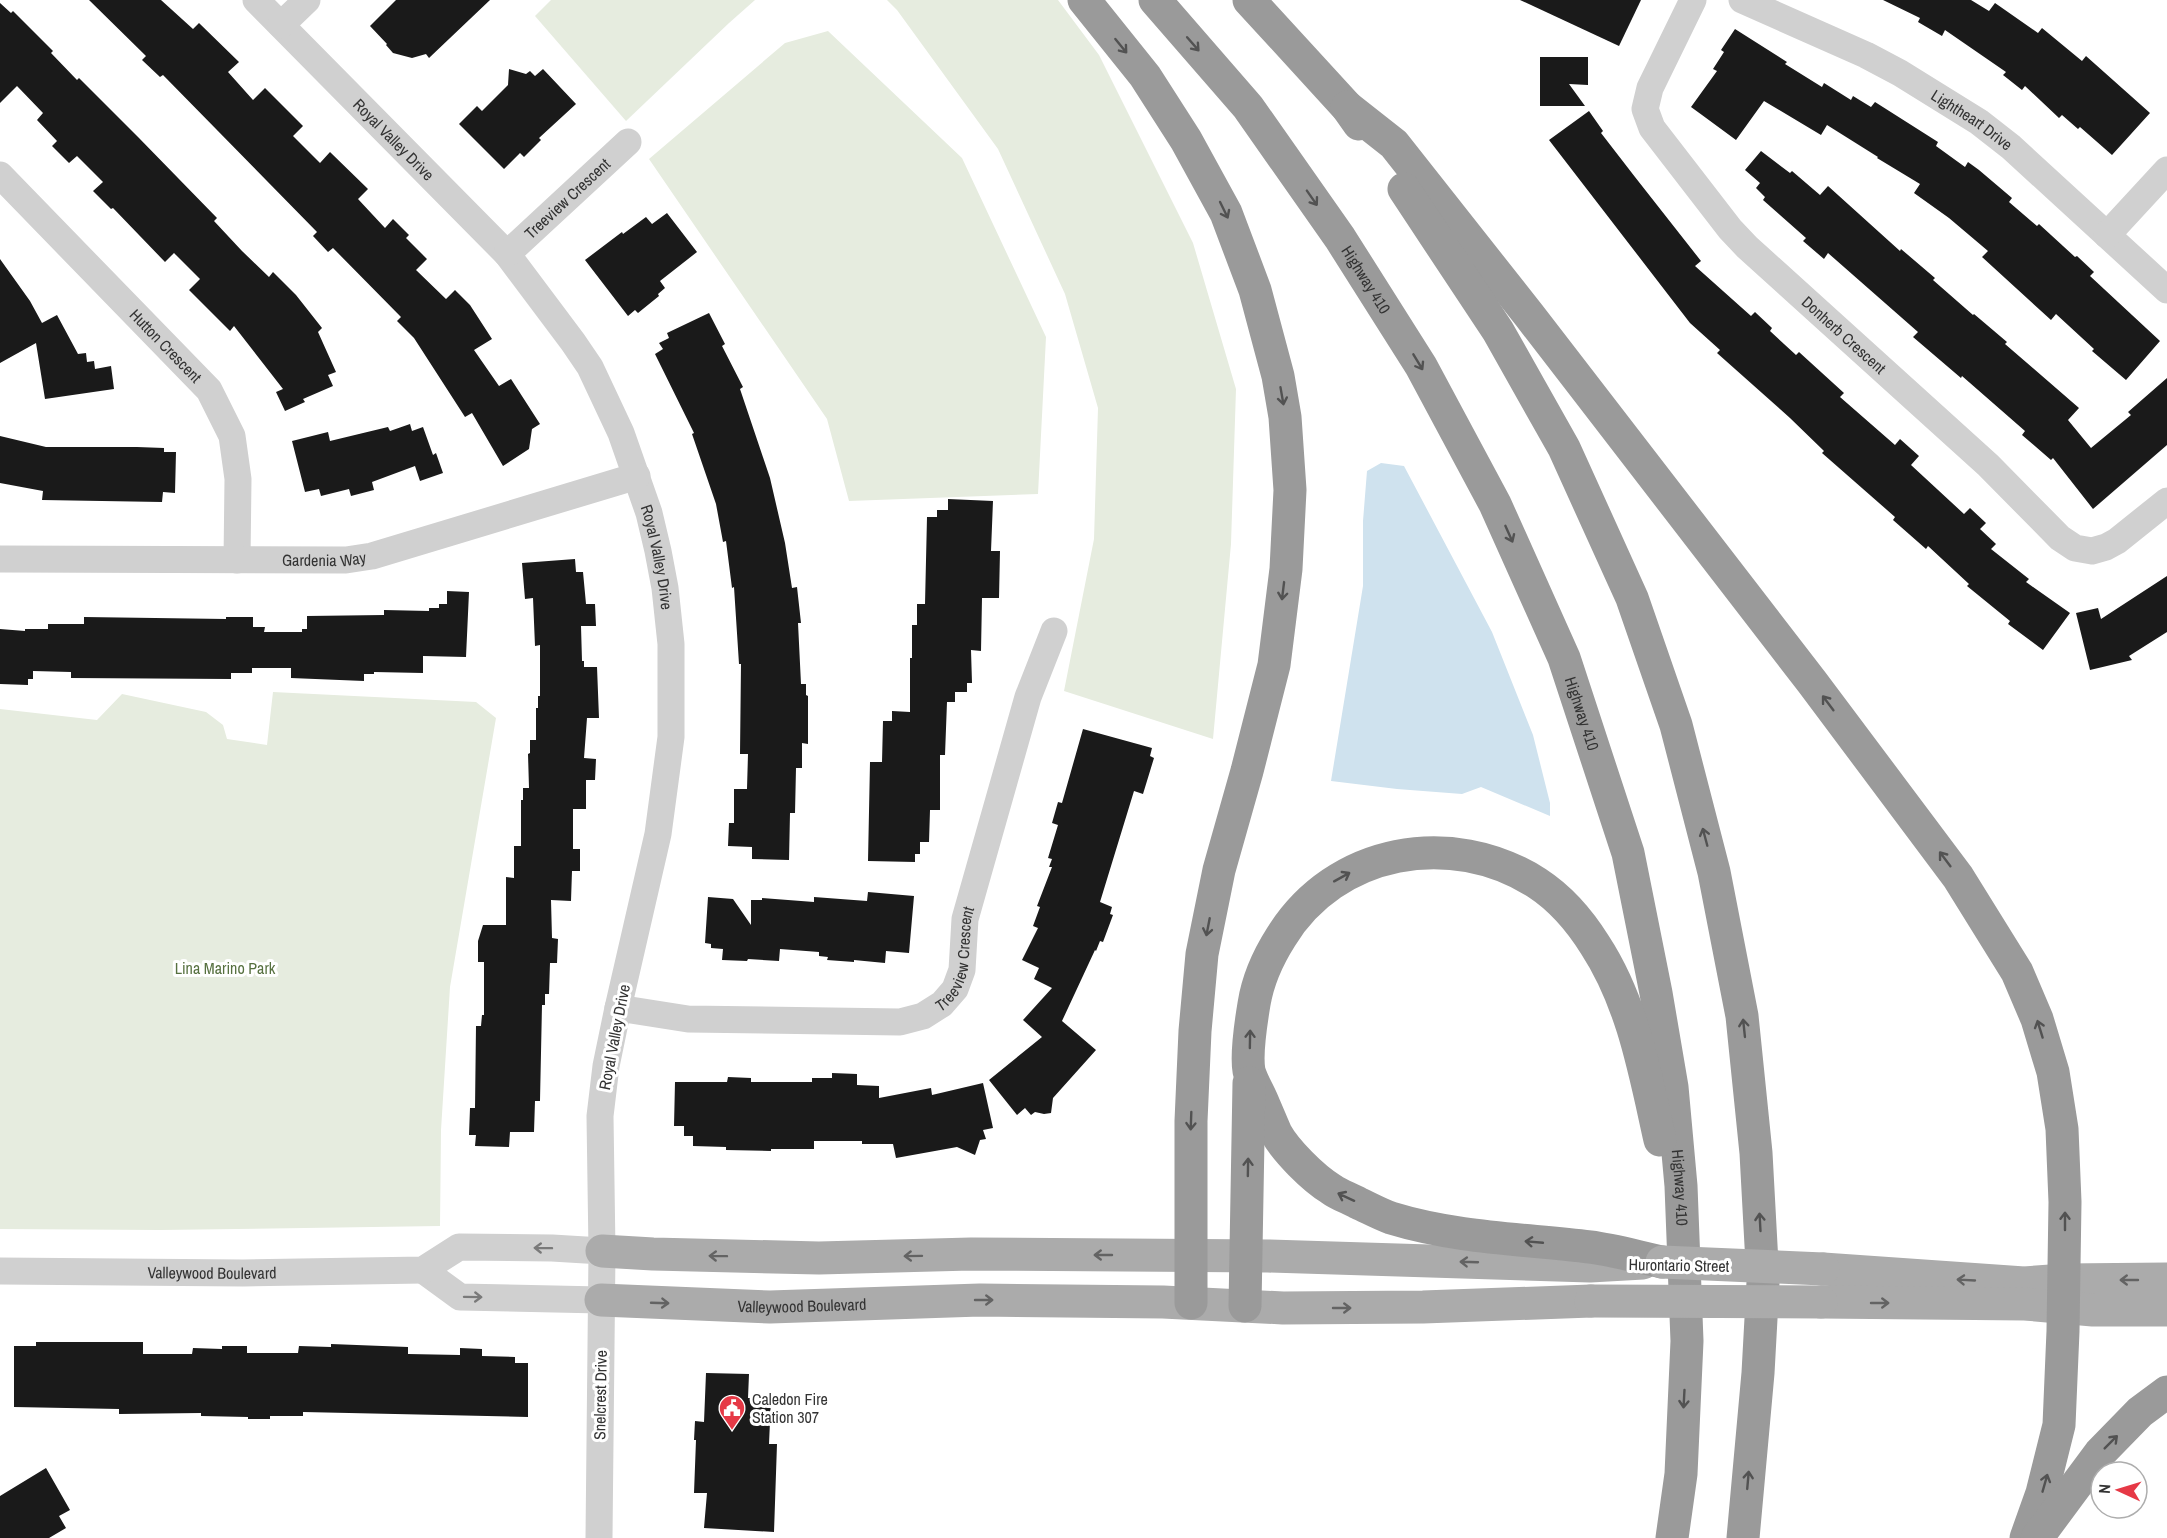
<svg xmlns="http://www.w3.org/2000/svg" width="2167" height="1538" viewBox="0 0 2167 1538" font-family="'Archivo Narrow',sans-serif">
	<style>
		.green { fill: #e6ecdf }
		.water { fill: #cfe2ee }
		.building { fill: #1a1a1a }
		.lines { fill: none; stroke-linecap: round; stroke-linejoin: round }
		.minor { stroke: #d0d0d0; stroke-width: 27 }
		.primary { stroke: #ababab; stroke-width: 33 }
		.motorway { stroke: #9a9a9a; stroke-width: 33 }
		.primary-bridge { stroke: #ababab; stroke-width: 33 }
		.oneway { stroke: #525252 }
		.oneway2 { stroke: #7a7a7a }
		.oneway3 { stroke: #636363 }
		.labels { text-anchor: middle; dominant-baseline: central; stroke-width: 6; stroke-linejoin: round; paint-order: stroke }
		.street-label { font-size: 16px; fill: #333; stroke: #fff }
		.park-label { font-size: 16px; fill: #56703f; stroke: #fff }
		.poi-label { font-size: 16px; fill: #333; stroke: #fff; text-anchor: start }
	</style>
	<rect width="100%" height="100%" fill="#fff"/>
	<g class="green">
		<path d="M 551,0 L 755,0 L 729,23 L 626,121 L 535,16 Z"/>
		<path d="M 887,0 L 1058,0 L 1099,55 L 1193,243 L 1236,389 L 1231,544 L 1213,739 L 1064,691 L 1094,539 L 1098,408 L 1065,294 L 998,149 L 897,10 Z"/>
		<path d="M 828,31 L 962,158 L 1046,337 L 1038,494 L 849,501 L 827,419 L 649,159 L 785,43 Z"/>
		<path d="M 273,692 L 476,702 L 496,718 L 450,987 L 441,1130 L 440,1226 L 160,1230 L 0,1229 L 0,709 L 97,720 L 122,694 L 206,712 L 223,725 L 227,739 L 267,745 Z"/>
	</g>
	<path class="water" d="M 1381,463 L 1404,466 L 1492,632 L 1533,735 L 1550,803 L 1550,816 L 1481,787 L 1462,794 L 1397,789 L 1331,781 L 1363,586 L 1363,521 L 1367,471 Z"/>
	<g class="building">
		<path d="M 89,0 L 161,0 L 193,29 L 199,23 L 239,62 L 228,72 L 253,100 L 265,88 L 303,126 L 293,136 L 320,163 L 330,152 L 368,189 L 358,199 L 385,228 L 393,219 L 409,235 L 406,238 L 427,259 L 416,270 L 446,299 L 455,290 L 470,305 L 492,339 L 474,350 L 499,386 L 511,379 L 540,424 L 532,429 L 529,449 L 503,466 L 472,413 L 465,417 L 414,338 L 397,321 L 401,317 L 333,248 L 328,252 L 313,236 L 317,232 L 163,75 L 160,77 L 142,60 L 146,56 Z"/>
		<path d="M 396,0 L 490,0 L 429,58 L 426,54 L 412,58 L 393,53 L 386,45 L 387,44 L 370,26 Z"/>
		<path d="M 1520,0 L 1641,0 L 1619,46 Z"/>
		<path d="M 1883,0 L 1971,0 L 1989,11 L 1995,3 L 2038,33 L 2042,28 L 2082,61 L 2086,56 L 2150,113 L 2112,155 L 2080,127 L 2078,129 L 2062,115 L 2059,118 L 2025,86 L 2022,90 L 2003,75 L 2006,72 L 1945,30 L 1942,36 L 1918,22 L 1920,18 Z"/>
		<path d="M 0,3 L 11,13 L 13,11 L 53,51 L 51,53 L 77,80 L 79,78 L 139,138 L 217,218 L 214,221 L 242,251 L 269,277 L 273,272 L 296,295 L 322,328 L 318,332 L 336,372 L 328,375 L 333,386 L 303,399 L 305,402 L 285,411 L 276,392 L 283,389 L 234,326 L 230,331 L 189,290 L 200,279 L 174,253 L 165,262 L 113,208 L 111,209 L 93,191 L 103,182 L 77,156 L 69,163 L 52,146 L 57,141 L 37,120 L 43,113 L 17,86 L 0,103 Z"/>
		<path d="M 1735,29 L 1787,62 L 1785,64 L 1822,87 L 1824,83 L 1851,100 L 1853,96 L 1871,107 L 1875,102 L 1938,142 L 1936,146 L 1965,167 L 1968,162 L 1979,170 L 2012,198 L 2009,202 L 2037,226 L 2039,224 L 2075,257 L 2077,256 L 2094,272 L 2090,276 L 2160,341 L 2126,380 L 2092,351 L 2094,349 L 2056,314 L 2051,320 L 1982,257 L 1988,251 L 1949,218 L 1914,193 L 1920,184 L 1877,158 L 1878,157 L 1827,125 L 1821,135 L 1764,101 L 1736,140 L 1702,115 L 1691,107 L 1717,71 L 1713,69 L 1724,52 L 1721,50 Z"/>
		<path d="M 1540,57 L 1588,57 L 1588,85 L 1569,84 L 1585,106 L 1540,106 Z"/>
		<path d="M 509,69 L 526,74 L 530,71 L 535,76 L 543,69 L 576,104 L 539,138 L 541,140 L 524,157 L 520,153 L 504,169 L 459,124 L 477,106 L 482,111 L 508,85 Z"/>
		<path d="M 1589,111 L 1603,131 L 1601,133 L 1635,177 L 1701,261 L 1695,266 L 1751,316 L 1755,312 L 1772,328 L 1770,331 L 1796,355 L 1799,352 L 1844,393 L 1840,397 L 1895,445 L 1900,439 L 1919,456 L 1911,465 L 1964,514 L 1970,508 L 1986,523 L 1980,529 L 1996,544 L 1991,549 L 2029,579 L 2026,582 L 2070,613 L 2043,650 L 2008,624 L 2010,621 L 1967,586 L 1969,584 L 1928,546 L 1926,549 L 1893,520 L 1895,517 L 1822,453 L 1824,451 L 1790,418 L 1717,353 L 1720,350 L 1690,323 L 1549,140 Z"/>
		<path d="M 1761,151 L 1790,173 L 1792,171 L 1820,195 L 1828,186 L 1900,251 L 1901,249 L 1935,278 L 1933,280 L 1973,315 L 1974,314 L 2007,342 L 2005,344 L 2079,408 L 2068,420 L 2091,448 L 2131,415 L 2128,412 L 2167,378 L 2167,445 L 2093,509 L 2053,458 L 2051,460 L 2022,435 L 2025,431 L 1962,376 L 1961,378 L 1913,337 L 1918,332 L 1828,253 L 1824,259 L 1803,241 L 1806,238 L 1763,200 L 1765,197 L 1756,188 L 1760,183 L 1745,170 Z"/>
		<path d="M 667,213 L 697,252 L 660,281 L 665,288 L 658,294 L 659,296 L 638,313 L 635,310 L 628,316 L 585,260 L 622,232 L 623,234 L 646,217 L 652,224 Z"/>
		<path d="M 0,259 L 30,301 L 42,323 L 57,315 L 78,354 L 86,353 L 87,362 L 94,361 L 95,369 L 111,366 L 114,389 L 45,399 L 36,343 L 0,363 Z"/>
		<path d="M 709,313 L 725,344 L 722,346 L 743,387 L 740,389 L 770,478 L 785,543 L 792,588 L 797,587 L 801,623 L 798,623 L 801,684 L 806,684 L 806,695 L 808,696 L 808,744 L 802,743 L 802,768 L 796,768 L 795,813 L 790,813 L 789,860 L 752,859 L 752,847 L 728,846 L 729,823 L 734,823 L 734,789 L 747,789 L 748,754 L 740,754 L 741,664 L 739,664 L 734,587 L 732,588 L 726,541 L 723,542 L 716,504 L 692,434 L 694,433 L 655,354 L 663,349 L 659,343 L 669,338 L 667,333 Z"/>
		<path d="M 410,424 L 412,431 L 423,427 L 433,455 L 436,453 L 443,473 L 420,481 L 415,466 L 372,482 L 374,490 L 351,496 L 349,489 L 321,496 L 319,489 L 305,492 L 292,441 L 328,432 L 330,441 L 388,427 L 390,431 Z"/>
		<path d="M 0,436 L 46,447 L 137,447 L 164,448 L 164,452 L 176,452 L 175,493 L 163,492 L 162,502 L 42,500 L 43,491 L 0,483 Z"/>
		<path d="M 948,499 L 993,501 L 991,551 L 1000,551 L 999,598 L 982,598 L 981,651 L 971,650 L 972,683 L 967,683 L 967,692 L 955,692 L 955,702 L 947,702 L 945,755 L 940,755 L 940,810 L 930,810 L 929,842 L 920,842 L 920,854 L 915,854 L 915,862 L 868,861 L 870,762 L 882,762 L 883,721 L 892,721 L 892,711 L 910,712 L 910,658 L 912,658 L 912,625 L 917,625 L 917,604 L 925,604 L 927,517 L 937,517 L 937,510 L 948,510 Z"/>
		<path d="M 575,559 L 576,572 L 583,572 L 586,604 L 595,604 L 596,626 L 581,626 L 582,661 L 584,661 L 584,667 L 597,667 L 599,718 L 587,718 L 584,758 L 596,759 L 595,780 L 586,780 L 586,809 L 573,809 L 573,849 L 580,849 L 580,871 L 572,871 L 571,901 L 551,900 L 552,938 L 558,939 L 557,963 L 550,963 L 549,994 L 545,994 L 545,1005 L 542,1005 L 540,1101 L 535,1101 L 534,1132 L 510,1132 L 509,1147 L 475,1146 L 476,1135 L 469,1135 L 470,1108 L 475,1108 L 476,1026 L 481,1026 L 482,1015 L 484,1015 L 484,962 L 478,962 L 478,941 L 483,925 L 506,925 L 506,877 L 514,878 L 514,846 L 521,846 L 521,800 L 523,800 L 523,788 L 529,788 L 528,754 L 530,753 L 530,740 L 536,740 L 536,708 L 538,708 L 538,696 L 540,696 L 540,645 L 535,646 L 533,598 L 525,599 L 522,563 Z"/>
		<path d="M 2167,576 L 2167,632 L 2129,656 L 2132,660 L 2090,670 L 2076,613 L 2098,608 L 2101,619 Z"/>
		<path d="M 447,591 L 469,592 L 466,657 L 423,656 L 423,673 L 374,672 L 374,674 L 364,674 L 364,681 L 291,678 L 291,668 L 252,668 L 252,673 L 231,673 L 231,679 L 71,678 L 71,672 L 33,671 L 33,679 L 28,679 L 28,685 L 0,684 L 0,629 L 25,631 L 25,629 L 48,629 L 48,624 L 84,624 L 84,617 L 226,619 L 226,617 L 253,617 L 253,627 L 265,627 L 264,632 L 302,632 L 302,629 L 307,629 L 307,616 L 384,615 L 384,610 L 429,611 L 429,608 L 439,608 L 439,604 L 447,604 Z"/>
		<path d="M 1083,729 L 1152,748 L 1150,756 L 1154,758 L 1143,794 L 1134,791 L 1100,902 L 1112,907 L 1110,914 L 1113,915 L 1103,942 L 1100,941 L 1096,951 L 1095,950 L 1062,1021 L 1096,1050 L 1053,1098 L 1051,1113 L 1044,1114 L 1035,1112 L 1031,1115 L 1025,1108 L 1017,1115 L 989,1080 L 1042,1037 L 1023,1020 L 1052,988 L 1034,979 L 1039,968 L 1022,960 L 1038,928 L 1033,926 L 1040,907 L 1037,906 L 1052,867 L 1049,867 L 1052,859 L 1048,858 L 1058,825 L 1052,823 L 1058,802 L 1062,803 Z"/>
		<path d="M 868,892 L 914,896 L 909,953 L 886,951 L 885,963 L 854,960 L 854,962 L 827,960 L 828,957 L 819,956 L 819,952 L 780,949 L 779,961 L 748,959 L 747,961 L 722,960 L 723,949 L 711,948 L 711,944 L 705,943 L 708,897 L 733,899 L 751,925 L 751,900 L 762,900 L 762,898 L 814,902 L 814,897 L 867,901 Z"/>
		<path d="M 832,1073 L 857,1074 L 857,1085 L 879,1086 L 879,1098 L 931,1088 L 932,1095 L 983,1083 L 993,1128 L 983,1130 L 986,1139 L 980,1140 L 975,1155 L 957,1147 L 896,1158 L 893,1144 L 862,1144 L 862,1141 L 814,1141 L 814,1149 L 771,1149 L 771,1151 L 726,1150 L 726,1147 L 693,1146 L 693,1136 L 684,1136 L 684,1126 L 674,1126 L 675,1082 L 727,1082 L 728,1077 L 751,1078 L 751,1082 L 812,1082 L 812,1078 L 832,1078 Z"/>
		<path d="M 36,1342 L 143,1342 L 143,1354 L 192,1354 L 193,1348 L 222,1349 L 222,1346 L 247,1346 L 247,1353 L 298,1353 L 299,1346 L 331,1347 L 331,1344 L 408,1347 L 408,1354 L 460,1355 L 460,1348 L 482,1349 L 482,1356 L 515,1357 L 515,1363 L 528,1363 L 528,1417 L 303,1412 L 303,1416 L 270,1416 L 270,1419 L 248,1419 L 248,1417 L 201,1416 L 201,1413 L 119,1414 L 119,1409 L 14,1407 L 14,1346 L 36,1346 Z"/>
		<path d="M 706,1373 L 749,1374 L 748,1398 L 771,1399 L 769,1444 L 777,1444 L 774,1532 L 704,1528 L 707,1493 L 694,1493 L 696,1440 L 694,1440 L 695,1421 L 704,1422 Z"/>
		<path d="M 46,1468 L 70,1510 L 59,1516 L 66,1528 L 49,1538 L 0,1538 L 0,1496 Z"/>
	</g>
	<g class="lines">
		<g class="minor">
			<path id="s1" d="M 256,0 L 507,254 L 573,342 L 590,367 L 621,433 L 649,513 L 658,551 L 665,588 L 671,644 L 671,737 L 658,834 L 618,1008 L 606,1066 L 600,1116 L 602,1251 L 599,1538"/>
			<path id="s2" d="M 1693,0 L 1650,88 L 1645,109 L 1652,128 L 1730,229 L 1747,247 L 1988,465 L 2060,538 L 2075,548 L 2092,551 L 2106,547 L 2117,541 L 2167,501"/>
			<path id="s3" d="M 1742,0 L 1866,55 L 1900,73 L 1979,122 L 2011,147 L 2167,290"/>
			<path d="M 281,25 L 307,0"/>
			<path id="s4" d="M 0,175 L 209,390 L 232,436 L 238,479 L 237,560"/>
			<path d="M 2107,235 L 2167,170"/>
			<path id="s5" d="M 507,254 L 628,142"/>
			<path id="s6" d="M 0,559 L 346,560 L 372,556 L 637,476"/>
			<path id="s7" d="M 618,1008 L 688,1019 L 900,1022 L 923,1016 L 942,1004 L 955,989 L 962,970 L 965,919 L 1028,697 L 1054,631"/>
			<path d="M 423,1270 L 460,1297 L 601,1300"/>
			<path id="s8" d="M 0,1271 L 243,1273 L 423,1270 L 459,1247 L 552,1248 L 602,1251"/>
		</g>
		<g class="primary">
			<path d="M 602,1251 L 653,1254 L 819,1258 L 971,1254 L 1268,1256 L 1590,1266 L 1643,1263"/>
			<path d="M 1823,1269 L 2024,1283 L 2065,1280 L 2167,1279"/>
			<path id="s9" d="M 601,1300 L 770,1307 L 980,1300 L 1163,1302 L 1283,1308 L 1423,1307 L 1591,1301"/>
			<path d="M 1821,1302 L 2025,1304 L 2093,1310 L 2167,1310"/>
		</g>
		<g class="motorway">
			<path d="M 1084,0 L 1145,76 L 1186,140 L 1226,213 L 1255,290 L 1278,376 L 1285,417 L 1290,490 L 1286,569 L 1274,665 L 1247,771 L 1219,870 L 1202,954 L 1195,1031 L 1191,1121 L 1191,1303"/>
			<path id="s10" d="M 1155,0 L 1248,107 L 1340,238 L 1421,366 L 1495,504 L 1564,658 L 1628,853 L 1656,993 L 1672,1087 L 1681,1186 L 1687,1341 L 1681,1474 L 1672,1538"/>
			<path d="M 1249,0 L 1347,107 L 1359,124"/>
			<path d="M 1347,107 L 1394,144 L 1529,315 L 1812,682 L 1958,877 L 2017,972 L 2037,1019 L 2053,1072 L 2062,1129 L 2065,1202 L 2063,1331 L 2059,1425 L 2042,1493 L 2026,1538"/>
			<path d="M 1404,189 L 1498,331 L 1564,448 L 1632,598 L 1676,725 L 1714,872 L 1742,1016 L 1756,1153 L 1763,1282 L 1758,1373 L 1743,1538"/>
			<path d="M 1660,1140 C 1645,1073 1633,1003 1595,945 C 1580,921 1560,898 1537,883 C 1451,828 1335,849 1281,937 C 1267,959 1258,979 1254,1004 C 1251,1022 1246,1054 1249,1071 C 1252,1082 1260,1094 1264,1105 C 1268,1114 1272,1124 1276,1133 C 1286,1151 1313,1178 1331,1189 C 1339,1195 1349,1198 1358,1203 C 1369,1208 1380,1214 1391,1218 C 1456,1238 1524,1239 1590,1247 C 1614,1250 1638,1257 1662,1262"/>
			<path d="M 1245,1306 L 1249,1083"/>
			<path d="M 2037,1538 L 2100,1453 L 2140,1412 L 2167,1392"/>
		</g>
		<g class="primary-bridge">
			<path d="M 1662,1262 L 1823,1269"/>
			<path d="M 1591,1301 L 1821,1302"/>
		</g>
	</g>
	<defs><path id="oneway-shaft" d="M-6 0H5M1.5-3L5.5 0L1.5 3" fill="none" stroke-width="1.6" stroke-linecap="round" stroke-linejoin="round" transform="scale(1.5)"/></defs>
	<g class="oneway">
		<use href="#oneway-shaft" transform="translate(1193 44) rotate(49)"/>
		<use href="#oneway-shaft" transform="translate(1121 46) rotate(51)"/>
		<use href="#oneway-shaft" transform="translate(1312 198) rotate(55)"/>
		<use href="#oneway-shaft" transform="translate(1224 210) rotate(64)"/>
		<use href="#oneway-shaft" transform="translate(1418 362) rotate(59)"/>
		<use href="#oneway-shaft" transform="translate(1282 396) rotate(80)"/>
		<use href="#oneway-shaft" transform="translate(1509 534) rotate(66)"/>
		<use href="#oneway-shaft" transform="translate(1283 591) rotate(97)"/>
		<use href="#oneway-shaft" transform="translate(1828 703) rotate(-127)"/>
		<use href="#oneway-shaft" transform="translate(1705 837) rotate(-105)"/>
		<use href="#oneway-shaft" transform="translate(1945 859) rotate(-127)"/>
		<use href="#oneway-shaft" transform="translate(1342 877) rotate(-29)"/>
		<use href="#oneway-shaft" transform="translate(1208 927) rotate(101)"/>
		<use href="#oneway-shaft" transform="translate(1744 1028) rotate(-96)"/>
		<use href="#oneway-shaft" transform="translate(2040 1029) rotate(-107)"/>
		<use href="#oneway-shaft" transform="translate(1250 1039) rotate(-89)"/>
		<use href="#oneway-shaft" transform="translate(1191 1121) rotate(92)"/>
		<use href="#oneway-shaft" transform="translate(1248 1167) rotate(-89)"/>
		<use href="#oneway-shaft" transform="translate(1346 1197) rotate(-155)"/>
		<use href="#oneway-shaft" transform="translate(2065 1221) rotate(-90)"/>
		<use href="#oneway-shaft" transform="translate(1760 1222) rotate(-93)"/>
		<use href="#oneway-shaft" transform="translate(1534 1242) rotate(-175)"/>
		<use href="#oneway-shaft" transform="translate(1684 1399) rotate(93)"/>
		<use href="#oneway-shaft" transform="translate(2111 1442) rotate(-45)"/>
		<use href="#oneway-shaft" transform="translate(1748 1480) rotate(-85)"/>
		<use href="#oneway-shaft" transform="translate(2045 1483) rotate(-74)"/>
	</g>
	<g class="oneway2">
		<use href="#oneway-shaft" transform="translate(543 1248) rotate(-179)"/>
		<use href="#oneway-shaft" transform="translate(473 1297) rotate(1)"/>
	</g>
	<g class="oneway3">
		<use href="#oneway-shaft" transform="translate(1103 1255) rotate(-180)"/>
		<use href="#oneway-shaft" transform="translate(718 1256) rotate(-179)"/>
		<use href="#oneway-shaft" transform="translate(913 1256) rotate(179)"/>
		<use href="#oneway-shaft" transform="translate(1469 1262) rotate(-178)"/>
		<use href="#oneway-shaft" transform="translate(1966 1280) rotate(-177)"/>
		<use href="#oneway-shaft" transform="translate(2129 1280) rotate(180)"/>
		<use href="#oneway-shaft" transform="translate(984 1300)"/>
		<use href="#oneway-shaft" transform="translate(660 1303) rotate(2)"/>
		<use href="#oneway-shaft" transform="translate(1880 1303)"/>
		<use href="#oneway-shaft" transform="translate(1342 1308)"/>
	</g>
	<defs>
		<g id="civic-pin" transform="scale(1.35)"><path d="M0 17L-7.5 6A9.5 9.5 0 1 1 7.5 6Z" fill="#e63946" stroke="#fff"/><path d="M-.6-6.5H3V-4.5H.6V-3L4-1V1h2V6H-6V1h2V-1L-.6-3ZM-1.2 2.5V6h2.4V2.5Z" fill="#fff"/></g>
	</defs>
	<g fill-rule="evenodd">
		<use href="#civic-pin" x="732" y="1408"/>
	</g>
	<g class="labels">
		<g class="street-label">
			<text stroke="none"><textPath href="#s3" startOffset="260">Lightheart Drive</textPath></text>
			<text stroke="none"><textPath href="#s1" startOffset="196">Royal Valley Drive</textPath></text>
			<text stroke="none"><textPath href="#s5" startOffset="82">Treeview Crescent</textPath></text>
			<text stroke="none"><textPath href="#s10" startOffset="351">Highway 410</textPath></text>
			<text stroke="none"><textPath href="#s2" startOffset="423">Donherb Crescent</textPath></text>
			<text stroke="none"><textPath href="#s4" startOffset="238">Hutton Crescent</textPath></text>
			<text stroke="none"><textPath href="#s6" startOffset="324">Gardenia Way</textPath></text>
			<text stroke="none"><textPath href="#s1" startOffset="700">Royal Valley Drive</textPath></text>
			<text stroke="none"><textPath href="#s10" startOffset="837">Highway 410</textPath></text>
			<text stroke="none"><textPath href="#s7" startOffset="378">Treeview Crescent</textPath></text>
			<text transform="translate(614 1037) rotate(-79)">Royal Valley Drive</text>
			<text stroke="none"><textPath href="#s10" startOffset="1323">Highway 410</textPath></text>
			<text transform="translate(1679 1265) rotate(1)">Hurontario Street</text>
			<text stroke="none"><textPath href="#s8" startOffset="212">Valleywood Boulevard</textPath></text>
			<text stroke="none"><textPath href="#s9" startOffset="201">Valleywood Boulevard</textPath></text>
			<text transform="translate(600 1395) rotate(-89)">Snelcrest Drive</text>
		</g>
		<g class="park-label">
			<text x="225" y="968">Lina Marino Park</text>
		</g>
		<g class="poi-label">
			<text x="752" y="1399">Caledon Fire<tspan x="752" dy="18">Station 307</tspan></text>
		</g>
	</g>
	<g transform="translate(2119 1490) rotate(274)"><circle r="28" fill="#ffffff" stroke="#adadad" stroke-width="1.5"/>
	<path d="M0-4.5L10 22L0 15L-10 22Z" fill="#e63946"/>
	<text y="-9" font-size="16" font-weight="bold" text-anchor="middle" fill="#333333">N</text>
	</g>
</svg>
